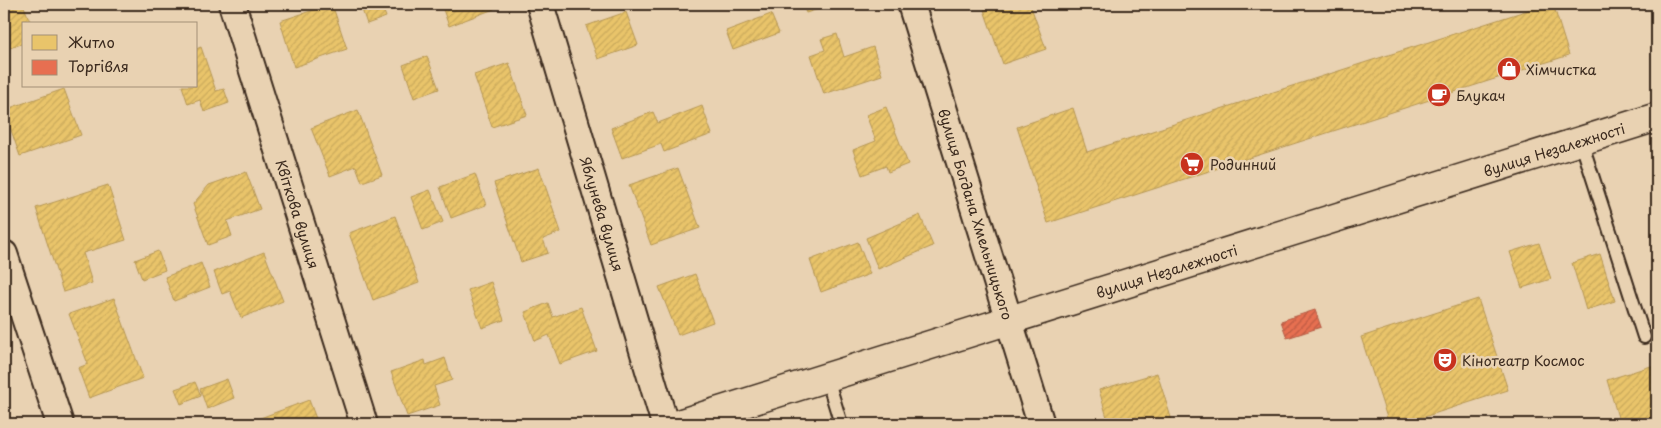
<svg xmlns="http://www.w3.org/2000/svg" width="1661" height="428" viewBox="0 0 1661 428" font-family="'Playpen Sans',sans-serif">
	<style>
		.homes { fill: url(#homes-hatch); stroke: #b59653 }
		.shops { fill: url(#shops-hatch); stroke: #b35a42 }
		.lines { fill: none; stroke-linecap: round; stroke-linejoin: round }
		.lane-casing { stroke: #3b2a1e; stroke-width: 16 }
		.street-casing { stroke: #3b2a1e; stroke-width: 30 }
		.secondary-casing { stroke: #3b2a1e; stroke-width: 31 }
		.lane { stroke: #e9d2b2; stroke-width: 12 }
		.street { stroke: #e9d2b2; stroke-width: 26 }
		.secondary { stroke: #e9d2b2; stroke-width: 28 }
		.labels { text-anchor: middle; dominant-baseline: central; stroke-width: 5; stroke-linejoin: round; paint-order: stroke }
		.poi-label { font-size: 14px; fill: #3b2a1e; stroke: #e9d2b2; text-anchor: start }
		.street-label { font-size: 14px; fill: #3b2a1e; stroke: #e9d2b2 }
	</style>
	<defs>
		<pattern id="homes-hatch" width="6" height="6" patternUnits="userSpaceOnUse" patternTransform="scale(1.25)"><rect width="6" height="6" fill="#e9c46a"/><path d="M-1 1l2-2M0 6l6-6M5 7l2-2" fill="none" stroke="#c9a95b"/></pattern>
		<pattern id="shops-hatch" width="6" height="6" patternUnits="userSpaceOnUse" patternTransform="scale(1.25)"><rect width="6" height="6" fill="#e76f51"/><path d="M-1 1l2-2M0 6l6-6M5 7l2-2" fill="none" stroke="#bc5b43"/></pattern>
	</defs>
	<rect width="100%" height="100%" fill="#e9d2b2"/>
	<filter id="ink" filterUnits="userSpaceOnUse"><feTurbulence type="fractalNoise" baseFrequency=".02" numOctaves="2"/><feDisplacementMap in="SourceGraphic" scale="10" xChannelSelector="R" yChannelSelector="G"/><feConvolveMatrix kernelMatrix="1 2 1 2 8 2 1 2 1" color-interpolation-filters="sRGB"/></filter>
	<g filter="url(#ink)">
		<g class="homes">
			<path d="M 4,4 L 23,4 L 31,24 L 24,24 L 24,43 L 4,50 Z"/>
			<path d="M 332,4 L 347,49 L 294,67 L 280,21 Z"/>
			<path d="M 360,4 L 381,4 L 386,17 L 367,24 Z"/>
			<path d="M 441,4 L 493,4 L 494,9 L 449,26 Z"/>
			<path d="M 802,4 L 834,4 L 806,13 Z"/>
			<path d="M 1002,4 L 1030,4 L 1046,49 L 1003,64 L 984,10 Z"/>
			<path d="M 1547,4 L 1553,4 L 1569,55 L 1048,223 L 1017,127 L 1073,108 L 1087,152 Z"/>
			<path d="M 1649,4 L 1657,4 L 1657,13 L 1652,15 Z"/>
			<path d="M 626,12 L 638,45 L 598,59 L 586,26 Z"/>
			<path d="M 771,14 L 779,33 L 733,50 L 726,31 Z"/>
			<path d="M 837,34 L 844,57 L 873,47 L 882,75 L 824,94 L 811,55 L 825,50 L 821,39 Z"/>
			<path d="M 201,47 L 216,91 L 224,89 L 229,103 L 204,112 L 200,100 L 188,104 L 182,86 L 196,86 L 196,49 Z"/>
			<path d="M 427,56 L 439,89 L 414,98 L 403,65 Z"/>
			<path d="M 509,63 L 527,115 L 492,127 L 474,75 Z"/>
			<path d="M 64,89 L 81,135 L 20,156 L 4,110 Z"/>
			<path d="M 702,106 L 712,134 L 664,152 L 661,144 L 622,158 L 611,128 L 653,112 L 658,123 Z"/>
			<path d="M 886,107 L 908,164 L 888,172 L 886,166 L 862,175 L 853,150 L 876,141 L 866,115 Z"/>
			<path d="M 358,110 L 382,175 L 362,182 L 356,166 L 330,176 L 311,128 Z"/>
			<path d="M 539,168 L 561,232 L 543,239 L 548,253 L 521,262 L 494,183 Z"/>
			<path d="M 678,168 L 700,228 L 651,245 L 629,185 Z"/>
			<path d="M 246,172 L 260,209 L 227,221 L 232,236 L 208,245 L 193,204 L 209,185 Z"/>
			<path d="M 475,174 L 486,205 L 451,218 L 440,187 Z"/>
			<path d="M 108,185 L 126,240 L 83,253 L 92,283 L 63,292 L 36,208 Z"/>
			<path d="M 430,190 L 443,222 L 423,230 L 411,197 Z"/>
			<path d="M 920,215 L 933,246 L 878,269 L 866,238 Z"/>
			<path d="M 395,216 L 419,283 L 373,300 L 349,233 Z"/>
			<path d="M 858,242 L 870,274 L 821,292 L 810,260 Z"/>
			<path d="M 1539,243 L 1551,279 L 1522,288 L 1510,252 Z"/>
			<path d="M 158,251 L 165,270 L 142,279 L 135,260 Z"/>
			<path d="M 264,252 L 283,301 L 241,318 L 230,291 L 222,294 L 214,272 Z"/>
			<path d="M 1600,254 L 1615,301 L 1586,310 L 1572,263 Z"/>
			<path d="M 201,263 L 210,287 L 174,301 L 165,277 Z"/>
			<path d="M 695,274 L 713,322 L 678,335 L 659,287 Z"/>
			<path d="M 491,282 L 504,320 L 482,328 L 468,290 Z"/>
			<path d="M 114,298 L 143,378 L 89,398 L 78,368 L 88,364 L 69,314 Z"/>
			<path d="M 1478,299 L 1508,390 L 1402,424 L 1389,424 L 1361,337 Z"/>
			<path d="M 548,303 L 553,317 L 581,307 L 597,351 L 560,364 L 549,335 L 535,341 L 525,312 Z"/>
			<path d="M 445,358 L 452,380 L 434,386 L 440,405 L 407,416 L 391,372 L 425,360 L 426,365 Z"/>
			<path d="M 1651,366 L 1657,385 L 1657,424 L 1620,424 L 1607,380 Z"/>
			<path d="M 1157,373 L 1173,424 L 1109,424 L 1099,390 Z"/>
			<path d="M 227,379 L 234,398 L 207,409 L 200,389 Z"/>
			<path d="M 195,382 L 201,396 L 181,404 L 175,389 Z"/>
			<path d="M 309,400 L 318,424 L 254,424 L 252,421 Z"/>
		</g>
		<path class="shops" d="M 1315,310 L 1321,327 L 1287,338 L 1281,321 Z"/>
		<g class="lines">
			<g class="lane-casing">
				<g id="lane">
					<path d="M 1581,141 L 1644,337"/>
					<path d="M 827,378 L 841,424"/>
				</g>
			</g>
			<g class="street-casing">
				<g id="street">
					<path id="s1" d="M 232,4 L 364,424"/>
					<path id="s2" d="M 540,4 L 665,424"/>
					<path id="s3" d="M 911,4 L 1041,424"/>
					<path d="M 4,254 L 60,424"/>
				</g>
			</g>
			<g class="secondary-casing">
				<g id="secondary">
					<path id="s4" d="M 678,424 L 1657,117"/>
				</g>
			</g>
			<use href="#lane" class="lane"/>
			<use href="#street" class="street"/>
			<use href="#secondary" class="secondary"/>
		</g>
	</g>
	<defs>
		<g id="shop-disc" transform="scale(1.25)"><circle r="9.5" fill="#c8321e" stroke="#e9d2b2"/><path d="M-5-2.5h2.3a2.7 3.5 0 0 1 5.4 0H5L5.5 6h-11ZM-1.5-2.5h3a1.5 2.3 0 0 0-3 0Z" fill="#fff"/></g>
		<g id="cafe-disc" transform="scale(1.25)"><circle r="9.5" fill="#c8321e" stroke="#e9d2b2"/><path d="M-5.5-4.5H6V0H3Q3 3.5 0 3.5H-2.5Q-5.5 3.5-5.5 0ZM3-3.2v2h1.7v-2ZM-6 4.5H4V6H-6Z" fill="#fff"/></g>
		<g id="supermarket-disc" transform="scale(1.25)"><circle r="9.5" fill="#c8321e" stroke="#e9d2b2"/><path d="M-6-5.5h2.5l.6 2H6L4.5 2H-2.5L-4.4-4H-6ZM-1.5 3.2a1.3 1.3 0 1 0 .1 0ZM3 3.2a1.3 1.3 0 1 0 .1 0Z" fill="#fff"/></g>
		<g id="theatre-disc" transform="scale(1.25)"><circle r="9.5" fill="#c8321e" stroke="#e9d2b2"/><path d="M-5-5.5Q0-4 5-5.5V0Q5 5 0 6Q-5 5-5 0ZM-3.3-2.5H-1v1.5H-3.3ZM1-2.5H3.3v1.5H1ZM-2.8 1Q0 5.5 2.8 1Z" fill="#fff"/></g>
	</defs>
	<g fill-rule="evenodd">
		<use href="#shop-disc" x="1509" y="69"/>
		<use href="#cafe-disc" x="1439" y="95"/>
		<use href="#supermarket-disc" x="1192" y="164"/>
		<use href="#theatre-disc" x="1445" y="360"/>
	</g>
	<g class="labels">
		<g class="poi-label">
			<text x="1526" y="69">Хімчистка</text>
			<text x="1456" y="95">Блукач</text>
			<text x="1210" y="164">Родинний</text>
			<text x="1462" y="360">Кінотеатр Космос</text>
		</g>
		<g class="street-label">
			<text stroke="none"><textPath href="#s4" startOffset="918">вулиця Незалежності</textPath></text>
			<text stroke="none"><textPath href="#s1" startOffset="220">Квіткова вулиця</textPath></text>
			<text stroke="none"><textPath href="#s2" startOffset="219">Яблунева вулиця</textPath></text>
			<text stroke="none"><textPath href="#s3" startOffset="220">вулиця Богдана Хмельницького</textPath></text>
			<text stroke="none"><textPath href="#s4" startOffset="512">вулиця Незалежності</textPath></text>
		</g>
	</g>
	<rect width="1661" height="428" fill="none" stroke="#e9d2b2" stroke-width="20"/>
	<rect x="10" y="10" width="1641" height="408" fill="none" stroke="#3b2a1e" stroke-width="2" filter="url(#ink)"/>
	<rect x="22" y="22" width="175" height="65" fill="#e9d2b2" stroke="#a38f77"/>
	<rect x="32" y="35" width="25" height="15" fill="#e9c46a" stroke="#a38f77"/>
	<text x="68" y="48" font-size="15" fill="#3b2a1e">Житло</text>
	<rect x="32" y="60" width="25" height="15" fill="#e76f51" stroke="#a38f77"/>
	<text x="68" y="72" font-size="15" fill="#3b2a1e">Торгівля</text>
</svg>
